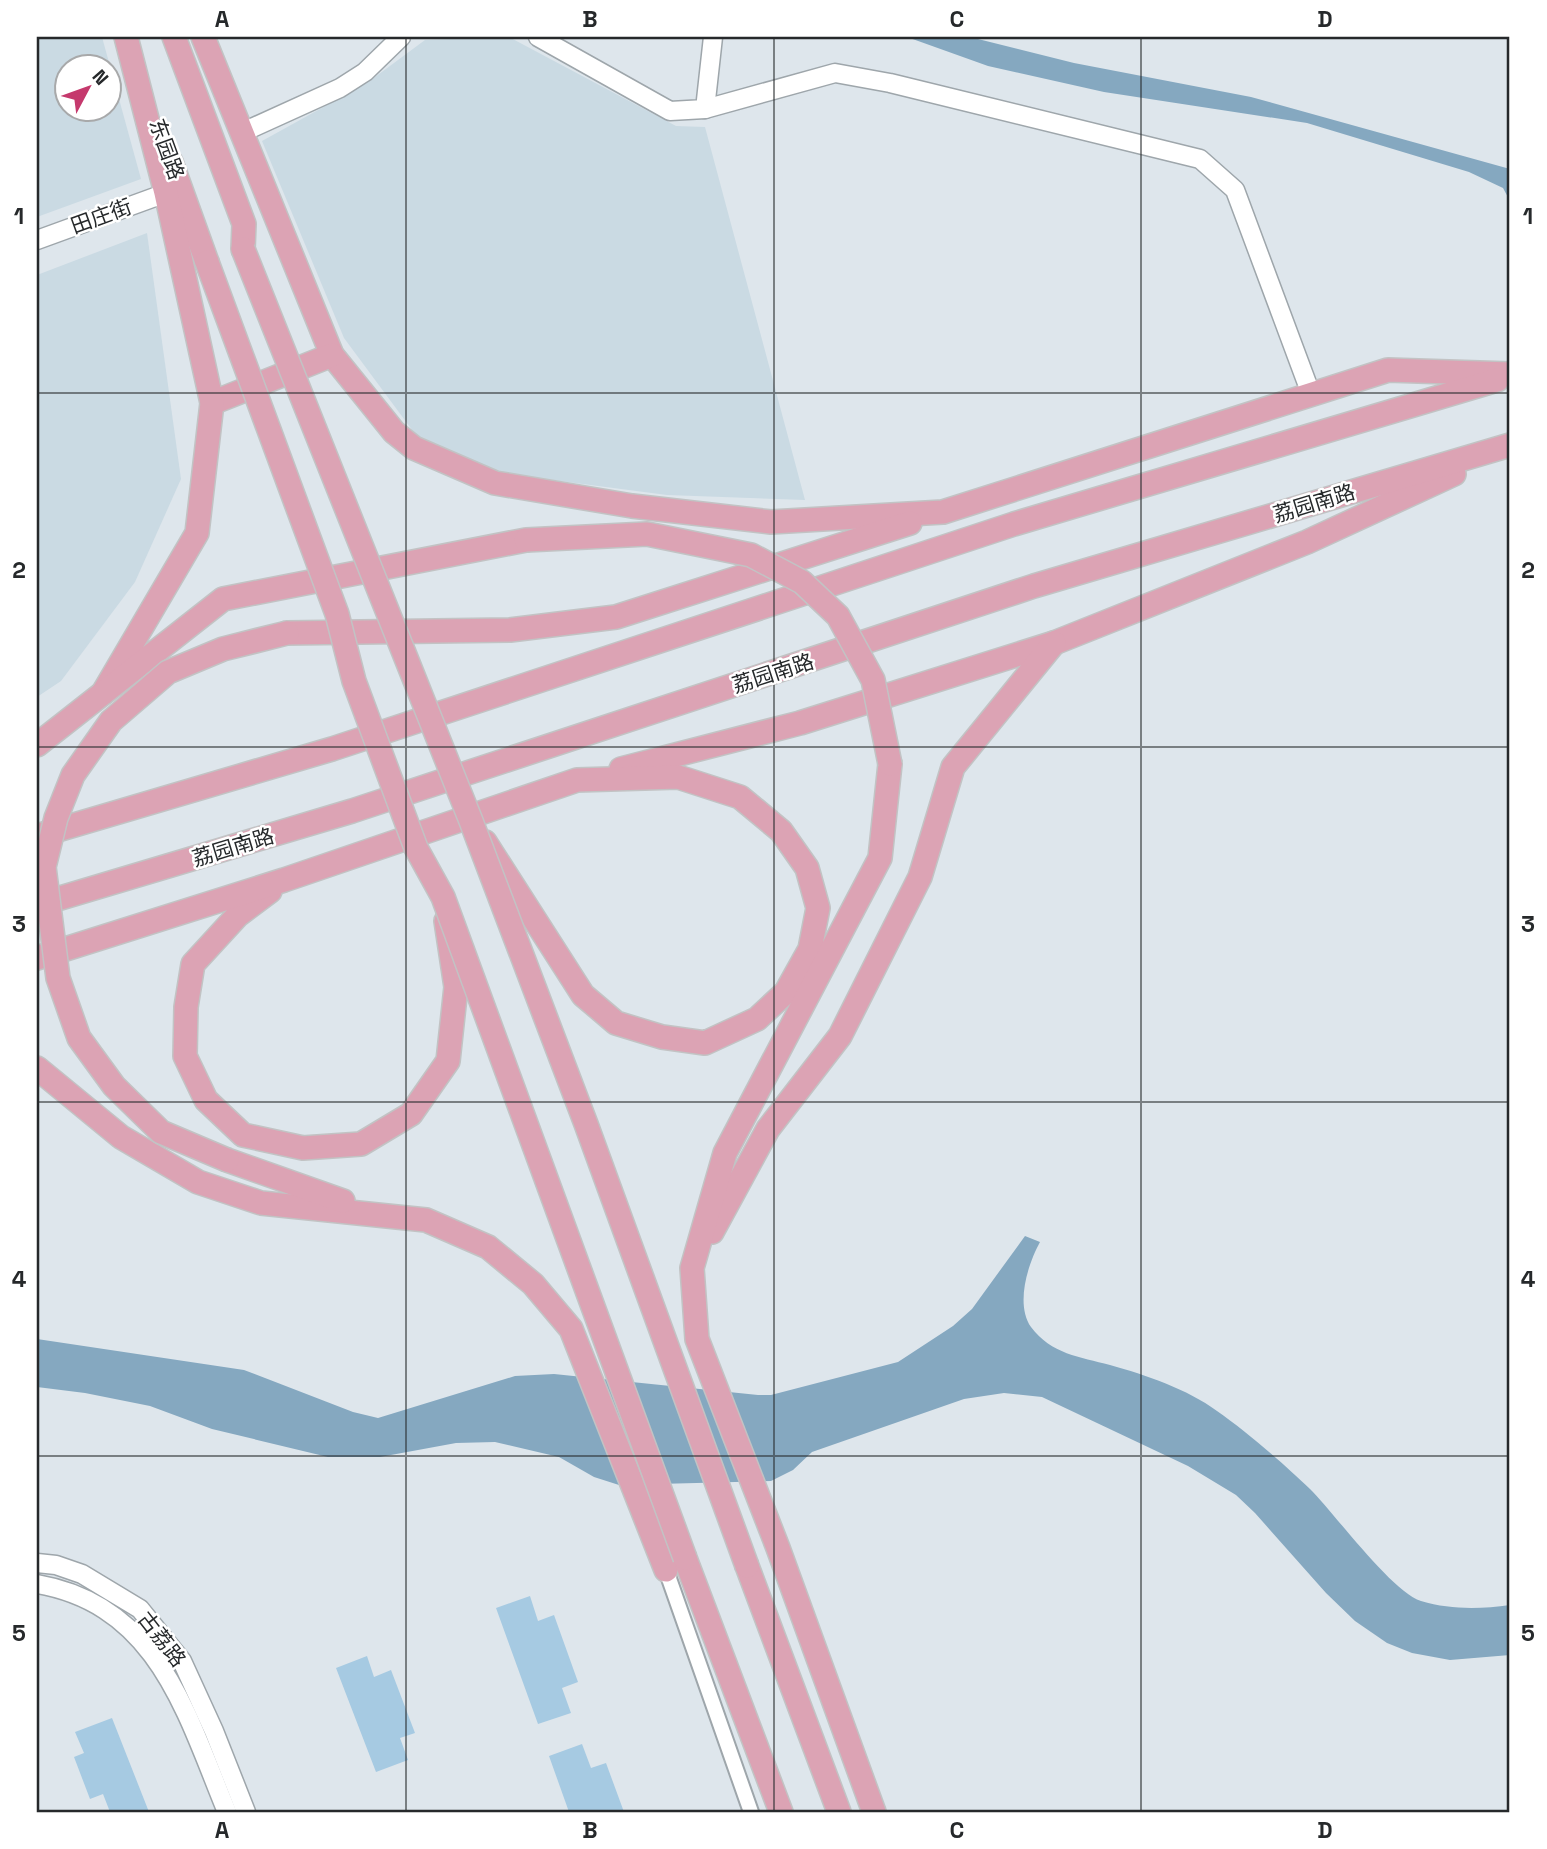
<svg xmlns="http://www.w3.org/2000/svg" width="1547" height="1849" viewBox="0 0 1547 1849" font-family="'Space Grotesk','Noto Sans SC',sans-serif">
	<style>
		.built { fill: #cadae3; fill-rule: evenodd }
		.water { fill: #85a8c0 }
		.building { fill: #a6cae2 }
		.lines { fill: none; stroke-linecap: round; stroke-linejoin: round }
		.minor-casing { stroke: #9ea6ab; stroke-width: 18 }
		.tertiary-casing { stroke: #9ea6ab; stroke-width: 21 }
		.primary-casing { stroke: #c2c3c4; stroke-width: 26 }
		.minor { stroke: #fff; stroke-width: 14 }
		.tertiary { stroke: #fff; stroke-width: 18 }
		.primary { stroke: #dca3b4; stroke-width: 23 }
		.primary-bridge-casing { stroke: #c2c3c4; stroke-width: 26; stroke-linecap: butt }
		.primary-bridge { stroke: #dca3b4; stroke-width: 23 }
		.grid { fill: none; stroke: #26292b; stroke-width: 2; stroke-opacity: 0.55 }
		.labels { text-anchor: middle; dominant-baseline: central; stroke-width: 5; stroke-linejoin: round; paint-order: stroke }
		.street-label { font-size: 21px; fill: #26292b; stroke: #fff }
		.neatline { fill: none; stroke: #26292b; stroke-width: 2.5 }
		.grid-label { font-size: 23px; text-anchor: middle; font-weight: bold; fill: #26292b }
	</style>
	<rect width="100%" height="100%" fill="#dee6ec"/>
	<g class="built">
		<path d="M 37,37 L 102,37 L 141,179 L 37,217 ZM 66,66 L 108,66 L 108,108 L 66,108 Z"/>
		<path d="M 502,37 L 509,37 L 676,126 L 705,127 L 805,500 L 667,495 L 507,474 L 421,442 L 344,338 L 262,141 L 367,83 L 425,40 Z"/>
		<path d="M 147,233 L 181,479 L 135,582 L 61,681 L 37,697 L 37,275 Z"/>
	</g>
	<g class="water">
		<path d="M 907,37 L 970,37 L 1074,63 L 1251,97 L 1510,169 L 1510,201 L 1503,188 L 1469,172 L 1307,123 L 1104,92 L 988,66 Z"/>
		<path d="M 1025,1236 L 1040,1242 C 1028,1264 1015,1304 1031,1327 C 1051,1354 1080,1357 1110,1365 C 1146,1375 1187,1389 1217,1411 C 1246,1431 1284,1464 1310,1489 C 1335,1514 1392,1592 1421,1601 C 1451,1610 1481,1609 1510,1605 L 1510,1655 L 1450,1660 L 1412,1653 L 1387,1643 L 1355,1621 L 1326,1593 L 1255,1513 L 1236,1495 L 1188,1466 L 1042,1397 L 1004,1393 L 964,1399 L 812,1452 L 793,1470 L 771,1481 L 619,1485 L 594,1477 L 559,1457 L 495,1442 L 456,1443 L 380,1457 L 328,1457 L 212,1429 L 150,1406 L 85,1393 L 37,1387 L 37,1339 L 244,1370 L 353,1412 L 378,1418 L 515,1376 L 554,1374 L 758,1395 L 771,1395 L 898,1362 L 953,1326 L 972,1309 Z"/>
	</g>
	<g class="building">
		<path d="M 530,1596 L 538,1621 L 554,1615 L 578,1682 L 562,1688 L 571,1713 L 538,1724 L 496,1608 Z"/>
		<path d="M 367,1656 L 374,1677 L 391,1670 L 415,1733 L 400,1738 L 408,1760 L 376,1772 L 336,1668 Z"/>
		<path d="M 112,1718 L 149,1812 L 110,1812 L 103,1794 L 90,1799 L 74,1757 L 84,1753 L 75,1732 Z"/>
		<path d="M 582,1744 L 591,1768 L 606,1763 L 624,1812 L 569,1812 L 549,1756 Z"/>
	</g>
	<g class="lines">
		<g class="minor-casing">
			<path id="minor" d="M 666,1570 L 751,1812"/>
		</g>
		<g class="tertiary-casing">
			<g id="tertiary">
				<path d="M 538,37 L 670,111 L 705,109 L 713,37"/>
				<path d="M 705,109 L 835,73 L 890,83 L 1200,159 L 1235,190 L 1311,394"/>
				<path d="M 243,132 L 340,88 L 365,72 L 401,37"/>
				<path d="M 37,240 L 166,193"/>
				<path d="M 37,1563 L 56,1565 L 82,1574 L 140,1609 L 182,1661 L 214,1731 L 246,1812"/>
				<path d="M 37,1584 C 158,1605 186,1713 227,1812"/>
			</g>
		</g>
		<g class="primary-casing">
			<g id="primary">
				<path d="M 174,37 L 244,224 L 243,249"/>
				<path d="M 203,37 L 332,355 L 394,432 L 414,448 L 495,483 L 632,506 L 771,522 L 943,512 L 1388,370 L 1510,374"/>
				<path d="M 171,162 L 207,262"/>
				<path d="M 212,403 L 332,355"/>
				<path d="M 287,633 L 510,630 L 616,617 L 910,523"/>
				<path d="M 103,693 L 197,533 L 212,403 L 166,193 L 126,37"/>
				<path d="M 37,745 L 223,599 L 526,540"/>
				<path d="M 621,769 L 800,723 L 1054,643 L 1307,542 L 1454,474"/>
				<path d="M 37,836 L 332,749 L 1014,524 L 1497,380"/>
				<path d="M 270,891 L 238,915 L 193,964 L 186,1007 L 185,1056 L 206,1100 L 243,1135 L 303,1148 L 361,1144 L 411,1114 L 448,1061 L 456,987 L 446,921"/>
				<path d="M 37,905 L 352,811 L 1034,586 L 1510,445"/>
				<path d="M 37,958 L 284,880 L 577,780 L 678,777 L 740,797 L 781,831 L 807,868 L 818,908 L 810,949 L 786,992 L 757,1019 L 705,1043 L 662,1037 L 616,1023 L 583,995 L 485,842"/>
				<path d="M 37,1068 L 121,1137 L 198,1182 L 261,1203 L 426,1220 L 488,1247 L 533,1284 L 571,1329 L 666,1570"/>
				<path d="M 227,1160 L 343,1201"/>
				<path d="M 712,1232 L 768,1129 L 840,1036 L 920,877 L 953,767 L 1054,643"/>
				<path d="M 685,1558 L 781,1812"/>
				<path d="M 747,1566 L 839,1812"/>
				<path d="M 874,1812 L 778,1548 L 697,1339 L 692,1268 L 725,1153 L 880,858 L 890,764"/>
			</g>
		</g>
		<use href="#minor" class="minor"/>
		<use href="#tertiary" class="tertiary"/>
		<use href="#primary" class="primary"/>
		<g class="primary-bridge-casing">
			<g id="primary-bridge">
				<path d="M 243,249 L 471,821 L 586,1124 L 747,1566"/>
				<path d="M 207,262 L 337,614 L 354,681 L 416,848 L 443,897 L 685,1558"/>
				<path d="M 526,540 L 647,534 L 751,555 L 802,582 L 838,616 L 873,680 L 890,764"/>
				<path d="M 227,1160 L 161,1132 L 114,1086 L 79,1038 L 58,978 L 44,867 L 56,818 L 73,775 L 111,721 L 168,672 L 223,649 L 287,633"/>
			</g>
		</g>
		<use href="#primary-bridge" class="primary-bridge"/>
	</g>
	<path class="grid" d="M 406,37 L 406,1812M 774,37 L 774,1812M 1141,37 L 1141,1812M 37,393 L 1510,393M 37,747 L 1510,747M 37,1102 L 1510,1102M 37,1456 L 1510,1456"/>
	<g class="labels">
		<g class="street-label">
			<text transform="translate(167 149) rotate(70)">东园路</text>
			<text transform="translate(101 216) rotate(-20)">田庄街</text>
			<text transform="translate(1314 503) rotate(-17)">荔园南路</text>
			<text transform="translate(773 673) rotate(-18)">荔园南路</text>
			<text transform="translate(233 847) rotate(-17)">荔园南路</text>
			<text transform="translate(162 1639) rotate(52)">古荔路</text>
		</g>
	</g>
	<rect width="1547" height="1849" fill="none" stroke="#ffffff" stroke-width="77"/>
	<g transform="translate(88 88) rotate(49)"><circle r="33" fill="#ffffff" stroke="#a8a9aa" stroke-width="2"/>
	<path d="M0-5L12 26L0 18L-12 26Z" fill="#c5396d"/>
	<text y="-10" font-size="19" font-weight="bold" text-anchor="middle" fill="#26292b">N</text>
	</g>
	<rect x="38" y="38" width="1470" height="1773" class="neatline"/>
	<g class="grid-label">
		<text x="222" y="27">A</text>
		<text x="590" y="27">B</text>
		<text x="957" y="27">C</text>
		<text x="1325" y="27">D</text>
		<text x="19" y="224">1</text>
		<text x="1528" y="224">1</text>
		<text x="19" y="578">2</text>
		<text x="1528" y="578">2</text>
		<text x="19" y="932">3</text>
		<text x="1528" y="932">3</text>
		<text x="19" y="1287">4</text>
		<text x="1528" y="1287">4</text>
		<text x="19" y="1641">5</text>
		<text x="1528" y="1641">5</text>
		<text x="222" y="1838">A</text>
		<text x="590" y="1838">B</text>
		<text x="957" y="1838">C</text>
		<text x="1325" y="1838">D</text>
	</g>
</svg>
